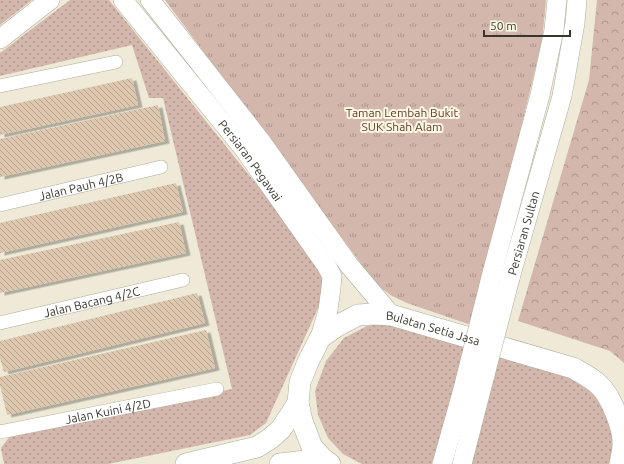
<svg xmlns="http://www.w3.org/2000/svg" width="624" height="464" viewBox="0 0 624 464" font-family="Ubuntu,sans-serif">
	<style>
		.grass { fill: url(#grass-dots) }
		.forest { fill: url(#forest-crowns) }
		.park { fill: url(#park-tufts) }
		.building { fill: url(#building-back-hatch); filter: url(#shadow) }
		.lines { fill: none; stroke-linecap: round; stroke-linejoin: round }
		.street-casing { stroke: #afac99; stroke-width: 14 }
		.secondary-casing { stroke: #afac99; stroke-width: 20 }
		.primary-casing { stroke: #afac99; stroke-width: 22 }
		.street { stroke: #fff; stroke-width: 13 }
		.secondary { stroke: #fff; stroke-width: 19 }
		.primary { stroke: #fff; stroke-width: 21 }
		.secondary-bridge-casing { stroke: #afac99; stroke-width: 20; stroke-linecap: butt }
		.secondary-bridge { stroke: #fff; stroke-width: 19 }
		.labels { text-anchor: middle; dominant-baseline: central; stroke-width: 4; stroke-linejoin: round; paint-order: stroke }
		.park-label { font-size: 12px; fill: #683929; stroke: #fbf8e4 }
		.street-label { font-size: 12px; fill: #37362e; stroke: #fbf8e4 }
	</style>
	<defs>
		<pattern id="grass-dots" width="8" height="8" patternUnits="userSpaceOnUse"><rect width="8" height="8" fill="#d3b6ac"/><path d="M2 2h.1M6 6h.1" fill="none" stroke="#ac958c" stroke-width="1.8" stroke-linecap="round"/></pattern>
		<pattern id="forest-crowns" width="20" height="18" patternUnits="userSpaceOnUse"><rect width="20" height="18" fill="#d3b6ac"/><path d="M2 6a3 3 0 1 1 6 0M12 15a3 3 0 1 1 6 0" fill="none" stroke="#ac958c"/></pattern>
		<pattern id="park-tufts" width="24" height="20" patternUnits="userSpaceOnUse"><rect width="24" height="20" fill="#d3b6ac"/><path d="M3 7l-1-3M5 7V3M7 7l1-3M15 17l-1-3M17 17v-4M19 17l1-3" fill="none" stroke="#ac958c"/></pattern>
		<pattern id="building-back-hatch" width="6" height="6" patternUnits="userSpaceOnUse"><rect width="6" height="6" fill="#dec7af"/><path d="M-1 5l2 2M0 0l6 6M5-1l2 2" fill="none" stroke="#b5a28f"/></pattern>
		<filter id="shadow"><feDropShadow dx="4.5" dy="2.5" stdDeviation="0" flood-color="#0004"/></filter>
	</defs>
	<rect width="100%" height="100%" fill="#eeead7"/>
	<g class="grass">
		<path d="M 0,0 L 32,0 L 0,25 Z"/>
		<path d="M 70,0 L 109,0 L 321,265 L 323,297 L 266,423 L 250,435 L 108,464 L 4,464 L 1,448 L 10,436 L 232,389 L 163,98 L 149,98 L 132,45 L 0,76 L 0,53 Z"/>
		<path d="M 389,322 L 571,371 L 593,386 L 615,434 L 611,464 L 362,464 L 343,454 L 328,438 L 318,415 L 315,391 L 326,361 L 344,338 L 367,326 Z"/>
	</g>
	<path class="forest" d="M 597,0 L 624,0 L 624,363 L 610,351 L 518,321 L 589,80 Z"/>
	<path class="park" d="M 165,0 L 546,0 L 542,41 L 499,219 L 474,319 L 468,324 L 407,303 L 392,296 L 377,285 Z"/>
	<g class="building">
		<path d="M 132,78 L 138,105 L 0,135 L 0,107 Z"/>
		<path d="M 158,105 L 165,141 L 0,177 L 0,139 Z"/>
		<path d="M 176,183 L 183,212 L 0,253 L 0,223 Z"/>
		<path d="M 179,222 L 186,253 L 0,293 L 0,260 Z"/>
		<path d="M 197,293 L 205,323 L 4,372 L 0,358 L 0,341 Z"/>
		<path d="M 206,330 L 215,368 L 7,415 L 0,385 L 0,377 Z"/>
	</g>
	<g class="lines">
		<g class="street-casing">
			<g id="street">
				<path d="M 0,86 L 116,62"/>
				<path id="s1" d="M 0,205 L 161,167"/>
				<path id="s2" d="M 0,323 L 183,280"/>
				<path id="s3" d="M 0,432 L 217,389"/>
			</g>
		</g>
		<g class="secondary-casing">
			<g id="secondary">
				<path id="s4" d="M 123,0 L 244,149 L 326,265 L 332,276 L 331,288 L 328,310 L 320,338"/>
				<path d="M 150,0 L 260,140 L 349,265 L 391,315"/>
				<path d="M 0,39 L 50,0"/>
				<path d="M 492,273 L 540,95 L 554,30 L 557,0"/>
				<path id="s5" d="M 510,278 L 562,96 L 575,23 L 577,0"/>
			</g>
		</g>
		<g class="primary-casing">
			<g id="primary">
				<path d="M 186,464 L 257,447 L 271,438 L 281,429 L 298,403"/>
				<path d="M 280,464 L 323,459"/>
				<path id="s6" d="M 330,464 L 323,459 L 312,447 L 302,421 L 298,403 L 300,382 L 308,362 L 320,338 L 337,326 L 358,315 L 373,314 L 391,315 L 573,368 C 582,373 592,378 599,385 C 611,396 624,429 623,445 C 623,451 621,458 620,464"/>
			</g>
		</g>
		<use href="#street" class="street"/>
		<use href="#secondary" class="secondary"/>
		<use href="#primary" class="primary"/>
		<g class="secondary-bridge-casing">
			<g id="secondary-bridge">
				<path d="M 442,464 L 463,389 L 492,273"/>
				<path d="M 462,464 L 510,278"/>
			</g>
		</g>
		<use href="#secondary-bridge" class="secondary-bridge"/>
	</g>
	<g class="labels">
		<g class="park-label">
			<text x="402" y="112">Taman Lembah Bukit<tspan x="402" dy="14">SUK Shah Alam</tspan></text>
		</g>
		<g class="street-label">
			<text stroke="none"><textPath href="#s4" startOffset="205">Persiaran Pegawai</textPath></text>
			<text stroke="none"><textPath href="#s1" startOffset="83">Jalan Pauh 4/2B</textPath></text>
			<text stroke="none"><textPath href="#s5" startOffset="47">Persiaran Sultan</textPath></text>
			<text stroke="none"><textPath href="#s2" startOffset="94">Jalan Bacang 4/2C</textPath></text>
			<text stroke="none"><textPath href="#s6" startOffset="262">Bulatan Setia Jasa</textPath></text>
			<text stroke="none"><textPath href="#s3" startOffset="110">Jalan Kuini 4/2D</textPath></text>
		</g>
	</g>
	<path d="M484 30v6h86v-6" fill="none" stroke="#37362e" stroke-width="2"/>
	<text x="490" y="30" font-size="12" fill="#37362e" stroke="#fbf8e4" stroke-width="3" paint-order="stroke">50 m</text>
</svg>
